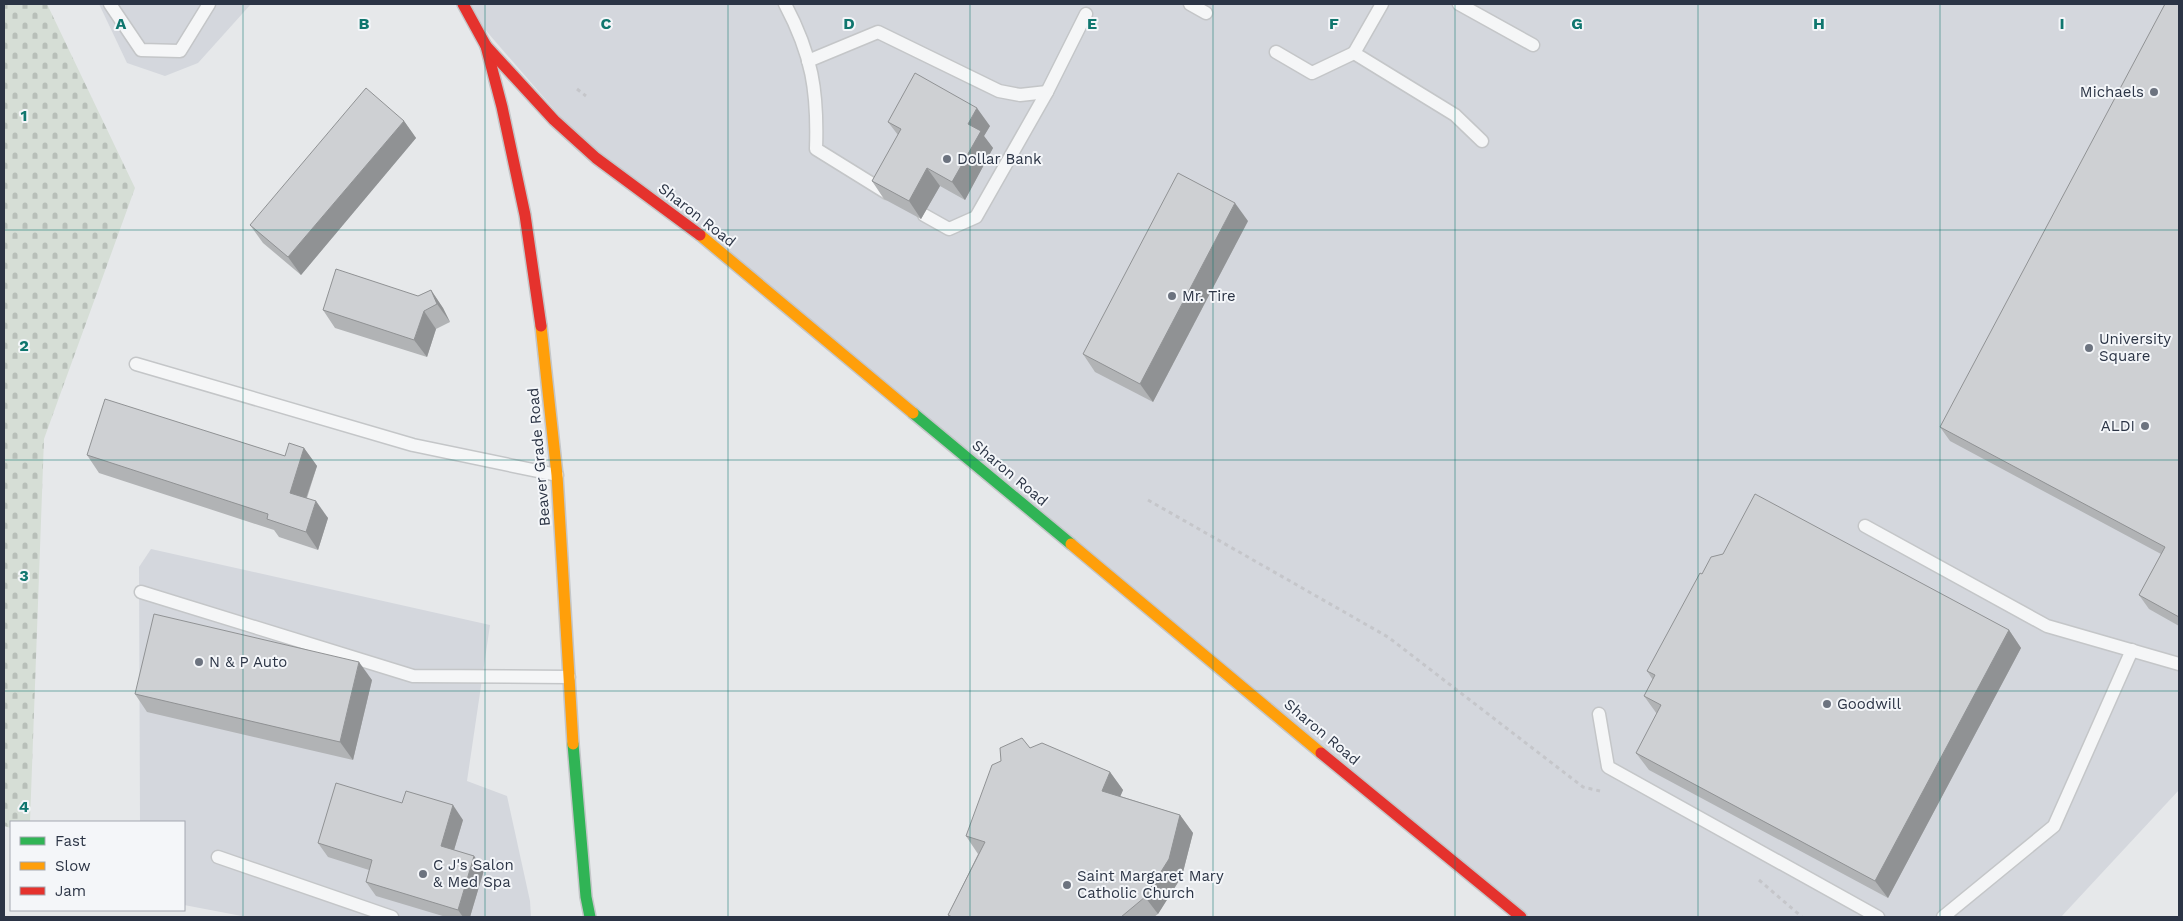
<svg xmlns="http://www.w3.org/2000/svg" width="2183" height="921" viewBox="0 0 2183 921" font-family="'Work Sans',sans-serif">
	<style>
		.built { fill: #d4d7dd }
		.cemetery { fill: url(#cemetery-stones) }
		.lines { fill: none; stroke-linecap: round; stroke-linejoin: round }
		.lane-casing { stroke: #c4c6c8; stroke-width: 15 }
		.fast-casing { stroke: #c4c6c8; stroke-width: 14 }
		.slow-casing { stroke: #c4c6c8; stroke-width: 14 }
		.jam-casing { stroke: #c4c6c8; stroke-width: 14 }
		.path { stroke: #c5c6ca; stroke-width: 3; stroke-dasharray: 4 4; stroke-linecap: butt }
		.lane { stroke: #f5f6f7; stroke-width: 12 }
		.fast { stroke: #30b455; stroke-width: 11 }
		.slow { stroke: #ff9f0a; stroke-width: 11 }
		.jam { stroke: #e5322d; stroke-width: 11 }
		.wall { fill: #b1b3b5 }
		.shaded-wall { fill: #909294 }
		.building { fill: #ced0d3; stroke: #909294 }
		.grid { fill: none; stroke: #0f766e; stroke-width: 1; stroke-opacity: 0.55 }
		.poi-dot { fill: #6c737f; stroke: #f4f6f9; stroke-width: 2 }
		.labels { text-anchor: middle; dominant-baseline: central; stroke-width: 4; stroke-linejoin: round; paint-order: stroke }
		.poi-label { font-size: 15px; fill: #2b3445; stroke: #f4f6f9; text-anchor: start }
		.street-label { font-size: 15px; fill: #2b3445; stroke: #f4f6f9 }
		.grid-label { font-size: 16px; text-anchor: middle; font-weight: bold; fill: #0f766e; stroke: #f4f6f9; stroke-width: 4; stroke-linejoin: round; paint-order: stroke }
	</style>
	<defs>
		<pattern id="cemetery-stones" width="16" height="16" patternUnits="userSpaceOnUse" patternTransform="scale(1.25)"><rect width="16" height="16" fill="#d6ded6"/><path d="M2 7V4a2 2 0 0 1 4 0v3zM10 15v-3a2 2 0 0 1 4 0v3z" fill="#b8bfb9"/></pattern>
	</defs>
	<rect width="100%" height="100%" fill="#e6e8ea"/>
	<g class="built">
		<path d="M 99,4 L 251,4 L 198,63 L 165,76 L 127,63 Z"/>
		<path d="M 463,4 L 2179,4 L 2179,790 L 2061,917 L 1521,917 L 596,158 Z"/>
		<path d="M 151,549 L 490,625 L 467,781 L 507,796 L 530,901 L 531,917 L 247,917 L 184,905 L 184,822 L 140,822 L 139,567 Z"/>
	</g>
	<path class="cemetery" d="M 4,4 L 47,4 L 135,188 L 44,439 L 30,822 L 11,822 L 11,828 L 4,826 Z"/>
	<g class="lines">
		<g class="lane-casing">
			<g id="lane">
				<path d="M 110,4 L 141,50 L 180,51 L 209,4"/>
				<path d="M 785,4 C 812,55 818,91 816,149 L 887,193"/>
				<path d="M 1190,4 L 1206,13"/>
				<path d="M 1382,4 L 1354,53 L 1455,115 L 1482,141"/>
				<path d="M 1459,4 L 1533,45"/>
				<path d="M 1276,52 L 1312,73 L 1354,53"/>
				<path d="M 808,61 L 878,32 L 999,91 L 1020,95 L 1047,92"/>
				<path d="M 924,215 L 949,229 L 976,217 L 1047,92 L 1086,14"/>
				<path d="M 136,364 L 413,445 L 557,475"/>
				<path d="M 1865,526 L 2047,626 L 2179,664"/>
				<path d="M 141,592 L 413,676 L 569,677"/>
				<path d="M 1599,714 L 1608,767 L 1878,917"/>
				<path d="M 218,857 L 392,917"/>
				<path d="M 1943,917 L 2054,826 L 2132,650"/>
			</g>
		</g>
		<g class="fast-casing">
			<g id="fast">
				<path d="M 913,413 L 1071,544"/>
				<path d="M 573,744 L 586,897 L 590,917"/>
			</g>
		</g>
		<g class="slow-casing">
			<g id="slow">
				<path d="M 700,235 L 913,413"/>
				<path d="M 541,326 L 557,475 L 573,744"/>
				<path d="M 1071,544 L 1321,753"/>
			</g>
		</g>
		<g class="jam-casing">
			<g id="jam">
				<path d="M 463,4 L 486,46 L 502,107 L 525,215 L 541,326"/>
				<path d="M 486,46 L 554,120 L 596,158 L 700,235"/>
				<path d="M 1321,753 L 1521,917"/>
			</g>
		</g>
		<g class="path">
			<path d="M 577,89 L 586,96"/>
			<path d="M 1148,500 L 1388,637 L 1583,787 L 1600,791"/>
			<path d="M 1759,880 L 1802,917"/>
		</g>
		<use href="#lane" class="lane"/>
		<use href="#fast" class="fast"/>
		<use href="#slow" class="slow"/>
		<use href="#jam" class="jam"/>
	</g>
	<g class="wall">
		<path d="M 2179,4 L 2179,626 L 2149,609 L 2139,595 L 2161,554 L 1950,441 L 1940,427 Z"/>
		<path d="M 404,121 L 416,138 L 301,275 L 263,243 L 250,225 Z"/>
		<path d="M 888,122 L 990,126 L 984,136 L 993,148 L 965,200 L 940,186 L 921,219 L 884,199 L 872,181 L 898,135 Z"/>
		<path d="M 1248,221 L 1153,402 L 1095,372 L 1083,354 Z"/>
		<path d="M 431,290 L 443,308 L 450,322 L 436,329 L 427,357 L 335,328 L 323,310 L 418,296 Z"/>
		<path d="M 304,448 L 317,466 L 307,498 L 328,518 L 318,550 L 279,537 L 274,530 L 99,473 L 87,455 L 285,456 Z"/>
		<path d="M 1702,574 L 2009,630 L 2021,648 L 1888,898 L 1649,770 L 1636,753 L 1657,714 L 1644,696 L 1653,680 L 1647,671 Z"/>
		<path d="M 372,680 L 353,760 L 147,712 L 135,694 Z"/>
		<path d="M 1030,748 L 1110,772 L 1123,790 L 1120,796 L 1180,815 L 1193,833 L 1182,876 L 1158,914 L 1154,917 L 950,917 L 948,915 L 978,854 L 966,836 L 1001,761 Z"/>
		<path d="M 402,803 L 463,820 L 454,850 L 474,856 L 484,870 L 470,917 L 446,917 L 376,896 L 366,882 L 369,870 L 328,857 L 318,843 Z"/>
	</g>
	<g class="shaded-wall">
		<path d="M 977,108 L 990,126 L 984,136 L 993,148 L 965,200 L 952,182 L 968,124 Z"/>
		<path d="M 404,121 L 416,138 L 301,275 L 288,257 Z"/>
		<path d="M 927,168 L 940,186 L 921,219 L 909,201 Z"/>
		<path d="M 1235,203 L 1248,221 L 1153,402 L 1140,384 Z"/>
		<path d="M 431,290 L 443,308 L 450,322 L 437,304 Z"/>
		<path d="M 424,311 L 436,329 L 427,357 L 414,340 Z"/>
		<path d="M 304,448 L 317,466 L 302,510 L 290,493 Z"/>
		<path d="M 316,501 L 328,518 L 318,550 L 306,532 Z"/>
		<path d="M 2009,630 L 2021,648 L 1888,898 L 1875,881 Z"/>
		<path d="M 359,662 L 372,680 L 353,760 L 340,742 Z"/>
		<path d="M 1110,772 L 1123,790 L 1115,809 L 1102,791 Z"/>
		<path d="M 453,805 L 463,820 L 451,860 L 441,846 Z"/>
		<path d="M 1180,815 L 1193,833 L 1182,876 L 1158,914 L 1145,897 Z"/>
		<path d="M 474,856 L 484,870 L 470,917 L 463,917 L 458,910 Z"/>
	</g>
	<g class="building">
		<path d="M 2165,4 L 2179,4 L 2179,617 L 2139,595 L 2165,547 L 1940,427 Z"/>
		<path d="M 915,73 L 977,108 L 968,124 L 981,131 L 952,182 L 927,168 L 909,201 L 872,181 L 901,129 L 888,122 Z"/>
		<path d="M 366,88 L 404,121 L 288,257 L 250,225 Z"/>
		<path d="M 1178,173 L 1235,203 L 1140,384 L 1083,354 Z"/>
		<path d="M 336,269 L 418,296 L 431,290 L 437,304 L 424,311 L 414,340 L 323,310 Z"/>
		<path d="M 105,399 L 285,456 L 289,443 L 304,448 L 290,493 L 316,501 L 306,532 L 267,519 L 268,514 L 87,455 Z"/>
		<path d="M 1755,494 L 2009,630 L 1875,881 L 1636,753 L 1661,705 L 1644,696 L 1655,675 L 1647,671 L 1700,573 L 1702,574 L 1711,557 L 1723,554 Z"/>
		<path d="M 154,614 L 359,662 L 340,742 L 135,694 Z"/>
		<path d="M 1022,738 L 1030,748 L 1042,743 L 1110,772 L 1102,791 L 1180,815 L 1169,859 L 1145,897 L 1121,917 L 952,917 L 948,915 L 985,842 L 966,836 L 992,765 L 1001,761 L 1000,748 Z"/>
		<path d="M 336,783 L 402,803 L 406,791 L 453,805 L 441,846 L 474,856 L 458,910 L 366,882 L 372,860 L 318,843 Z"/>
	</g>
	<path class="grid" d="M 243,4 L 243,917M 485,4 L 485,917M 728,4 L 728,917M 970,4 L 970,917M 1213,4 L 1213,917M 1455,4 L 1455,917M 1698,4 L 1698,917M 1940,4 L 1940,917M 4,230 L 2179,230M 4,460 L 2179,460M 4,691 L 2179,691"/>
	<g class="poi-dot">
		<circle cx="2154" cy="92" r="5"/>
		<circle cx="947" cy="159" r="5"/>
		<circle cx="1172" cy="296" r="5"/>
		<circle cx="2089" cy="348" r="5"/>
		<circle cx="2145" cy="426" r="5"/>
		<circle cx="199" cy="662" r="5"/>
		<circle cx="1827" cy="704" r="5"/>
		<circle cx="423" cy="874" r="5"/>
		<circle cx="1067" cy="885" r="5"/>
	</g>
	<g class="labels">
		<g class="poi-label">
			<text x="2144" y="92" text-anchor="end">Michaels</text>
			<text x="957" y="159">Dollar Bank</text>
			<text x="1182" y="296">Mr. Tire</text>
			<text x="2099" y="339">University<tspan x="2099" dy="17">Square</tspan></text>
			<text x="2135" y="426" text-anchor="end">ALDI</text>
			<text x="209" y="662">N &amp; P Auto</text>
			<text x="1837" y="704">Goodwill</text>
			<text x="433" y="865">C J's Salon<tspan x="433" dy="17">&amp; Med Spa</tspan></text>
			<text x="1077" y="876">Saint Margaret Mary<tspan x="1077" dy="17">Catholic Church</tspan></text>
		</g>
		<g class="street-label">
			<text transform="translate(697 215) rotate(38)">Sharon Road</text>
			<text transform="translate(539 457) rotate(-95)">Beaver Grade Road</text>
			<text transform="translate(1010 473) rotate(40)">Sharon Road</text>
			<text transform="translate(1322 732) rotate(40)">Sharon Road</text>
		</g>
	</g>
	<g class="grid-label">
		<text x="121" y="29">A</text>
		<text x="364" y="29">B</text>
		<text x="606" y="29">C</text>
		<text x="849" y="29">D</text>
		<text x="1092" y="29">E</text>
		<text x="1334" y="29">F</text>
		<text x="1577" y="29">G</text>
		<text x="1819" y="29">H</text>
		<text x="2062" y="29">I</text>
		<text x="24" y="121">1</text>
		<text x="24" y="351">2</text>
		<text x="24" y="581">3</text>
		<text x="24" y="812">4</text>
	</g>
	<rect width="2183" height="921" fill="none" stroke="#2b3445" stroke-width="10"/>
	<rect x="10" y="821" width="175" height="90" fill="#f4f6f9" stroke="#a4a8b1"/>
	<rect x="20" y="837" width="25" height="8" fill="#30b455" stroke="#a4a8b1"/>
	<text x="55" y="846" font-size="15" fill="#2b3445">Fast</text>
	<rect x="20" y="862" width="25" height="8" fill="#ff9f0a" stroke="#a4a8b1"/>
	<text x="55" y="871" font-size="15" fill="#2b3445">Slow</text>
	<rect x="20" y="887" width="25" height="8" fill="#e5322d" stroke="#a4a8b1"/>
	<text x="55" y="896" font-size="15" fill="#2b3445">Jam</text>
</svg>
